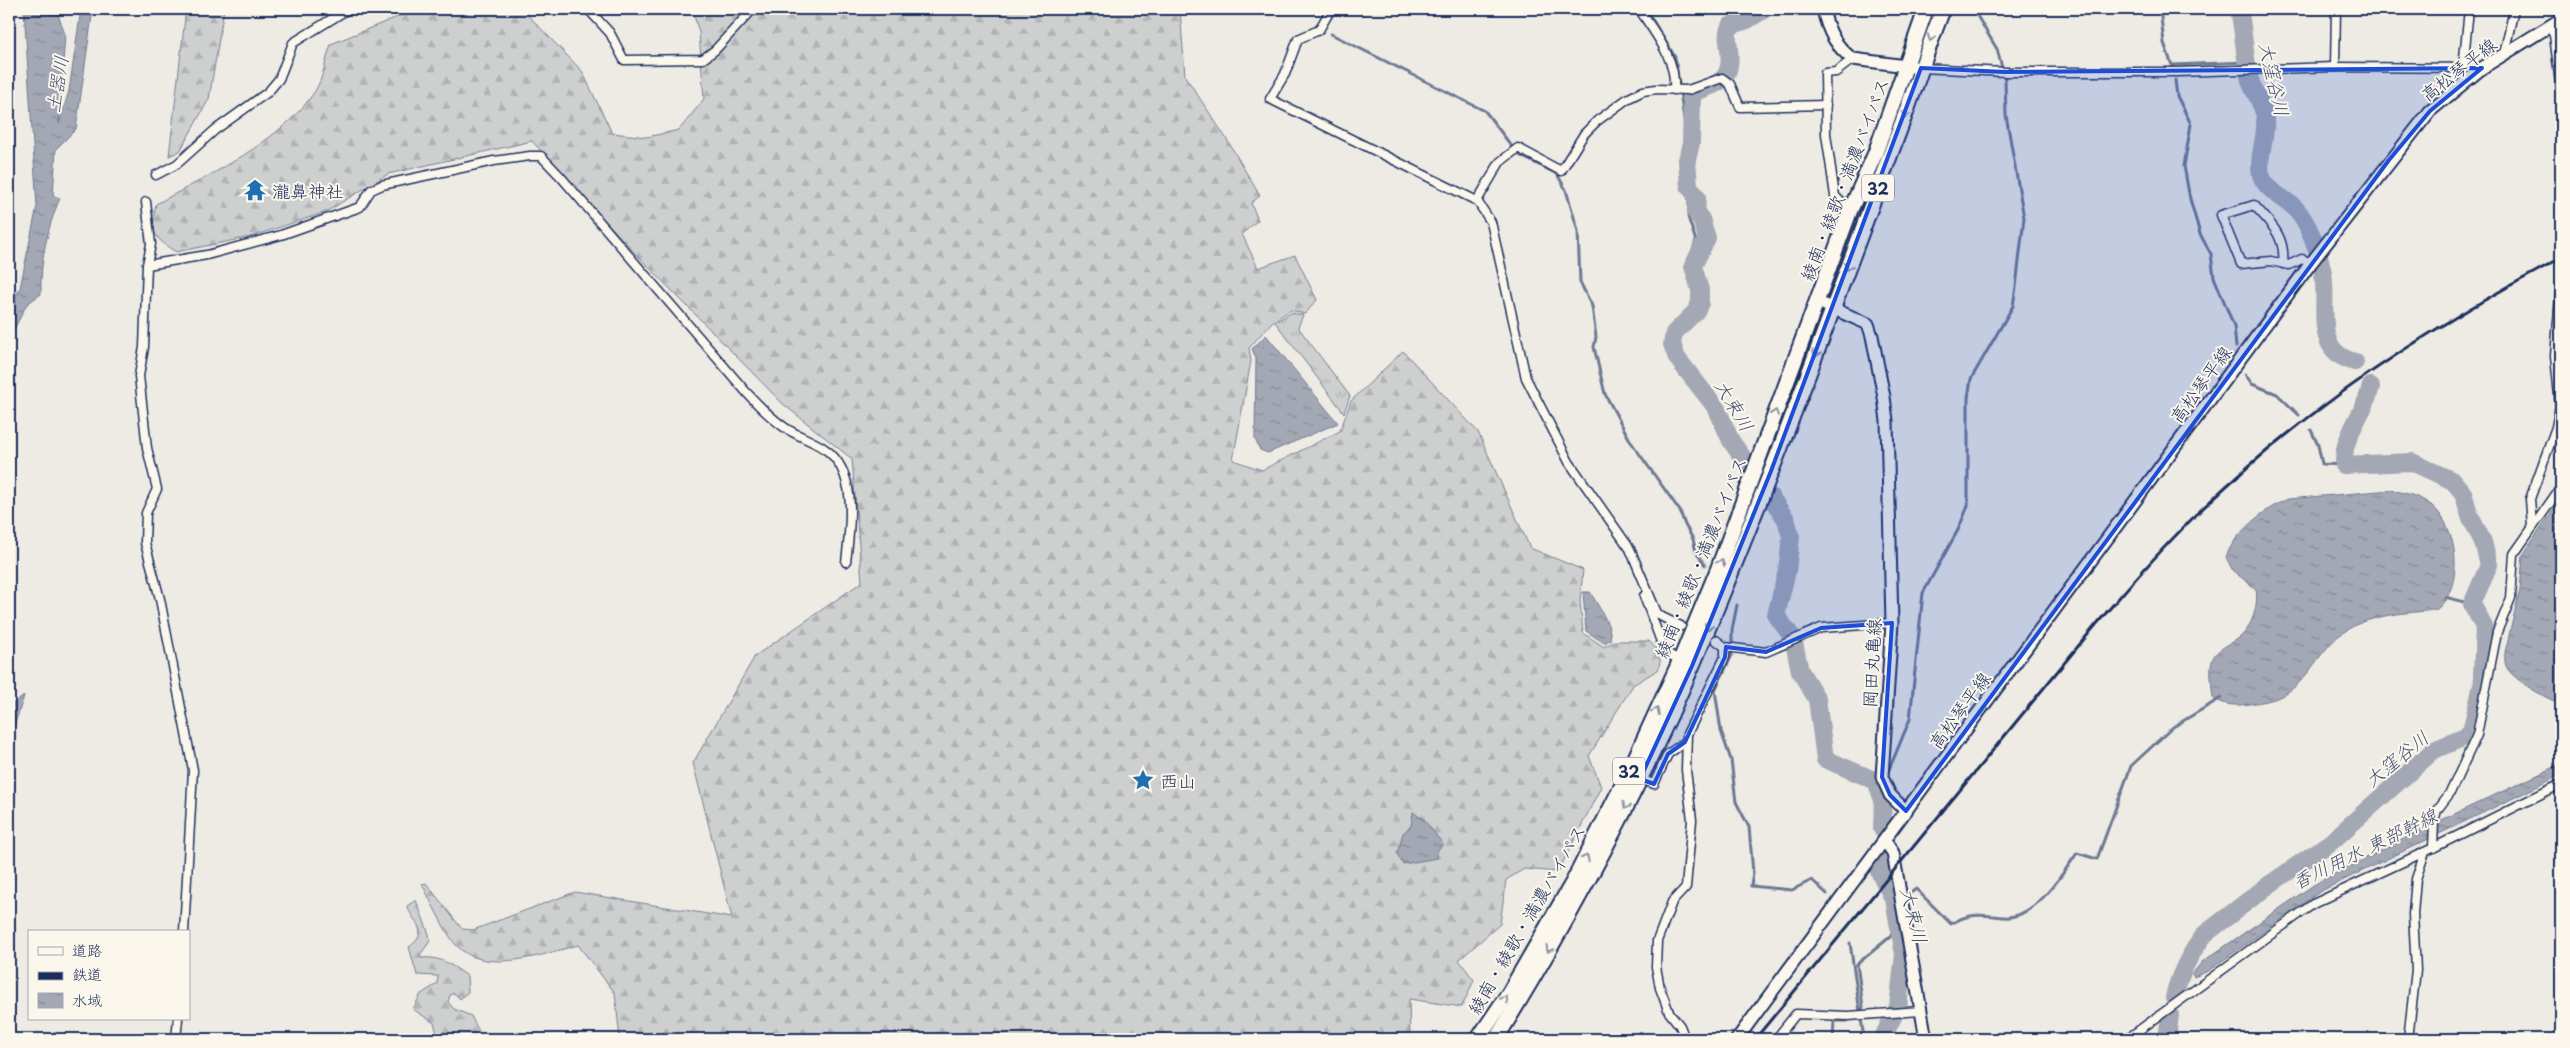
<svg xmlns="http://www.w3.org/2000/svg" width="2570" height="1048" viewBox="0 0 2570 1048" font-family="'Playpen Sans','Klee One',sans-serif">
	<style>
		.grass { fill: url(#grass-tufts); stroke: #747f96 }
		.forest { fill: url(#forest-firs); stroke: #747f96 }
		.water { fill: url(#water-ripples); stroke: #6d7892 }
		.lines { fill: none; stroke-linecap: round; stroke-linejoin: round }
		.stream { stroke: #6d7892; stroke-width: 3 }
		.river { stroke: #a3a8b4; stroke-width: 18 }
		.street-casing { stroke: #1b2f5e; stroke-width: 11 }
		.secondary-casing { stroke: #1b2f5e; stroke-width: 15 }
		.highway-casing { stroke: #1b2f5e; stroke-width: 18 }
		.street { stroke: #fbf7ec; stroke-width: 8 }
		.secondary { stroke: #fbf7ec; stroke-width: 11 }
		.highway { stroke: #fbf7ec; stroke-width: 14 }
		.rail { stroke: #1b2f5e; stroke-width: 3 }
		.oneway { stroke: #8b93a5 }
		.marked { fill: #1d4ed8; fill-opacity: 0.2; stroke: #1d4ed8; stroke-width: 4; stroke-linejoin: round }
		.labels { text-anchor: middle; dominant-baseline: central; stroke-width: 4; stroke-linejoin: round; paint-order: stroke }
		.shield { fill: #fbf7ec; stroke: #5e6b89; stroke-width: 1 }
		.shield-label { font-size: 16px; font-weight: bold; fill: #1b2f5e }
		.street-label { font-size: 18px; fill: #1b2f5e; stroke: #fbf7ec }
		.poi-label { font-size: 18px; fill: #1b2f5e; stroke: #fbf7ec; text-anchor: start }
		.water-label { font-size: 19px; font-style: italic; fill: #445378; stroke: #fbf7ec }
	</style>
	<defs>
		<pattern id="grass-tufts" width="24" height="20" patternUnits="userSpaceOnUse" patternTransform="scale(1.25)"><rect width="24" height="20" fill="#cecfcf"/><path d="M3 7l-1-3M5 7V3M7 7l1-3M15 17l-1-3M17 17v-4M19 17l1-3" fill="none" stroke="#b0b2b4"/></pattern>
		<pattern id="forest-firs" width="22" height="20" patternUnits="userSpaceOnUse" patternTransform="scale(1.25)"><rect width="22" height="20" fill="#cecfcf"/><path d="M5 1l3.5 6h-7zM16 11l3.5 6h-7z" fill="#b0b2b4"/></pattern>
		<pattern id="water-ripples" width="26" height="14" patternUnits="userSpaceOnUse" patternTransform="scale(1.25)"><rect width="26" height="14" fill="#a3a8b4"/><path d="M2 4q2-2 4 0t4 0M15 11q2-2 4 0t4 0" fill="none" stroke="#848996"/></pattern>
	</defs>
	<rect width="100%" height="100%" fill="#eeebe4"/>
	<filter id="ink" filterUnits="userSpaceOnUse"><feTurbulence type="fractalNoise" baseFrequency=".02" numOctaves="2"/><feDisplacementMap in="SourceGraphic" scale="10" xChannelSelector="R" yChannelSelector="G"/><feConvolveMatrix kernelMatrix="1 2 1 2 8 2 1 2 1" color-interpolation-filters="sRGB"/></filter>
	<g filter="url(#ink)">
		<path class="grass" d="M 1291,313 L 1303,315 L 1298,327 L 1350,396 L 1344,413 L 1275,322 Z"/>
		<g class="forest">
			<path d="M 186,9 L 224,9 L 209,99 L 180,151 L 169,156 Z"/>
			<path d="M 417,9 L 522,9 L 582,71 L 612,133 L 647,137 L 679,130 L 704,99 L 699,32 L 692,9 L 1180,9 L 1185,76 L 1226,138 L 1260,196 L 1251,203 L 1258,220 L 1242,234 L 1258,268 L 1295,255 L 1317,300 L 1305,314 L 1291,310 L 1272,322 L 1249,348 L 1251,361 L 1233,460 L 1262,470 L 1340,431 L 1351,401 L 1403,351 L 1478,432 L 1530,548 L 1583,570 L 1580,601 L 1583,633 L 1604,647 L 1614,641 L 1649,641 L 1661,654 L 1659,669 L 1633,685 L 1589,756 L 1601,787 L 1558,872 L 1524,869 L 1506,880 L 1500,924 L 1459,960 L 1474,980 L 1462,1007 L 1409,999 L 1410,1039 L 620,1039 L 615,993 L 578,945 C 545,954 484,976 456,945 C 446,934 430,899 422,884 L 426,883 L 462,929 L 473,930 L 575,892 L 732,918 L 693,763 L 755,656 L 862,582 L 852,459 L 783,404 L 635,253 L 532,141 L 388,174 L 326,212 L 250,237 L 176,252 C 153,238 150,231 156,204 C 206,177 284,140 315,91 C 323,79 326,58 331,44 Z"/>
			<path d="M 416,900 L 429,934 L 430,941 L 420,955 L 421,958 C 440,956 452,965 467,976 L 468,992 L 460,999 L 454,993 L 450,995 L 448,1002 L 454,1009 L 471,1016 L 483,1039 L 439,1039 L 434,1023 L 413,1009 L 421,994 L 437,984 L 438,976 L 417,975 L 409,947 C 431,932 413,922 407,906 Z"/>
		</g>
		<g class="water">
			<path d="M 24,9 L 56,9 L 65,34 L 59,124 L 69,91 L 81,9 L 93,9 L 76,129 L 56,149 L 53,196 L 60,198 C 47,228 40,262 41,294 L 27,304 L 9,339 L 9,309 L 20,288 L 37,206 Z"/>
			<path d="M 1266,335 L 1338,423 L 1268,453 L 1260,450 L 1255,439 L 1256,358 L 1252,349 Z"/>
			<path d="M 2391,490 C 2406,493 2419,496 2431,505 C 2459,527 2465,588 2436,610 C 2408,613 2371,614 2347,630 C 2320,646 2310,681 2283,695 C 2273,701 2261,702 2250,704 C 2235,706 2226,706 2213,698 C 2212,686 2208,666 2214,656 C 2220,647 2231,644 2239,638 C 2252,628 2259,604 2256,589 L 2233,571 L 2226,557 C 2235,532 2264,509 2288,499 Z"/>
			<path d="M 2561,498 L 2561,704 C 2547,699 2515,681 2507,668 C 2504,663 2505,657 2505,652 L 2520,590 L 2523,555 Z"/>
			<path d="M 1583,592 L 1590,592 C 1596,602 1614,629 1610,640 L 1604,643 L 1586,631 Z"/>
			<path d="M 24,696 L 10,739 L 9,741 L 9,707 Z"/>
			<path d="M 2561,764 L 2561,775 L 2321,891 L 2208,971 L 2194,977 L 2192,974 L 2202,962 L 2315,884 L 2433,824 Z"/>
			<path d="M 1413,812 L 1424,820 L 1443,844 L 1437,851 L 1437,858 L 1403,864 L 1397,854 L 1403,833 L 1411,826 Z"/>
		</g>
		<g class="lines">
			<g class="stream">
				<path d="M 1646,9 L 1675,57 L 1686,133 L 1682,160 L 1689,201 L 1688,217 L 1696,241 L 1689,261 L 1690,267 L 1695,272"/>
				<path d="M 2160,9 L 2164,43 L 2173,68"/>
				<path d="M 1331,34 L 1485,111 L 1513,148"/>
				<path d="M 2173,65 L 2247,62"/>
				<path d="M 2175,80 L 2177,96 L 2191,124 L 2184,166 L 2190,199 L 2200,234 L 2211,254 L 2214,277 L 2234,326 L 2236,347"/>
				<path d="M 1519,155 L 1557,174 L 1566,190 L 1578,231 L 1580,282 L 1592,306 L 1596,337 L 1594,347 L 1605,394 L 1631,442 L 1680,511 L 1685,525 L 1693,539 L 1696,552 L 1705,565"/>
				<path d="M 2245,374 L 2252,384 L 2277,394 L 2299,415"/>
				<path d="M 2311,430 L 2318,445 L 2322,464 L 2344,465"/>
				<path d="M 2445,597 L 2472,604"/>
				<path d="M 1737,605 L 1732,630 L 1732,655 L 1715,690 L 1721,731 L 1731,760 L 1736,802 L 1749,827 L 1753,873 L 1751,886 L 1792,890 L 1812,880 L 1827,894"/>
				<path d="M 1886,777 L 1910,719 L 1923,593 L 1958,530 L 1968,506 L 1968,398 L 1971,379 L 2013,306 L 2016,287 L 2024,218 L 2006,115 L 2005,79 L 1997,49 L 1973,9"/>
				<path d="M 1904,898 L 1916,889 L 1951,924 C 1970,912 1982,915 2003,917 C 2034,920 2062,875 2077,853 L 2097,859 L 2131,766 L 2173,727 L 2221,698"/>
				<path d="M 1850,943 L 1864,1039"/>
				<path d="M 1859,1012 L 1863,1007 L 1857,964 L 1890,937 L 1892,932 L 1890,911 L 1899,902"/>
				<path d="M 1833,1039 L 1834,1021 L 1847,1021"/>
			</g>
			<g class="river">
				<path d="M 1765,9 L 1747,20 L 1730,26 C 1726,34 1728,41 1729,49 C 1733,80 1720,83 1695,92 L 1692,98 L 1691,143 L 1687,160 L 1689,186 L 1697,197 L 1696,213 L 1701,219 L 1707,238 L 1693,266 L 1700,290 L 1700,303 L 1696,311 L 1674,333 L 1672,344 L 1677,358 L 1717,409 L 1731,441 L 1786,519 L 1791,537 L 1787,571 L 1776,615 L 1793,638 L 1800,671 L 1817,699 L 1825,759 L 1876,781 L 1883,800 L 1882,829"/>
				<path d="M 2239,9 C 2244,32 2244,57 2250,80 C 2254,94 2264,104 2265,119 C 2267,137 2257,157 2261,175 C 2266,191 2285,198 2296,209 C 2309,223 2318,250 2322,268 C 2331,302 2309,350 2355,362"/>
				<path d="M 1882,859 L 1879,871 L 1894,900 L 1904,954 L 1898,1007 L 1882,1039"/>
				<path d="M 2174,998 C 2178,976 2191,952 2205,934 L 2266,887 L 2331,842 L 2434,750 L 2465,737 L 2471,731 L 2483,681 L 2482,675 L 2484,627 L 2472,604 L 2489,565 L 2483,542 L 2470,516 L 2463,493 L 2453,481 L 2412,462 L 2344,465 C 2344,459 2344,451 2346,445 C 2352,424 2367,407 2371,386"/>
				<path d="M 2167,1039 L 2170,1015"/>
			</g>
			<g class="street-casing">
				<g id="street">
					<path d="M 588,9 L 610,33 L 624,60 L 703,59 L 715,50 L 753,9"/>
					<path d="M 1331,9 L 1319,30 L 1298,39 L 1285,74 L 1270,99 L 1477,201 L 1491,222 L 1526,378 L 1569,462 L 1630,549 L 1657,613 L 1662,617 L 1681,626"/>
					<path d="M 1639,9 C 1655,33 1677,60 1674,90"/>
					<path d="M 2549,27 L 2554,35 L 2561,92"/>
					<path d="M 2504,54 L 2514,9"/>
					<path d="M 2335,67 L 2336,9"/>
					<path d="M 1921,68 L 2005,72 L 2178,72 L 2335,67 L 2482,68"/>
					<path d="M 2463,68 L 2469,9"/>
					<path d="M 156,175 L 177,164 L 215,130 L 268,92 L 279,79 L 293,43 L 348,9"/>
					<path d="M 1477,201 L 1500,162 L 1518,148 L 1561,171 L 1584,134 L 1597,121 L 1627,99 L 1643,91 L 1656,89 L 1688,90 L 1722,78 L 1730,84 L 1740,107 L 1826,105"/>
					<path d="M 146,202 L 151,244 L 147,265 L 144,347 L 139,376 L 147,448 L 157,489 L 146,513 L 145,543 L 160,599 L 193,770 L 184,932"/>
					<path d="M 1850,211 L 1835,196 L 1826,134 L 1825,73 L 1836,72 L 1853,59"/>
					<path d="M 2283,264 C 2286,236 2271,224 2254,205 L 2221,215 L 2241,264 L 2271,261 L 2289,265 L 2302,259 L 2311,263"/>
					<path d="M 147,265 L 207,255 L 281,235 L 360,207 L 371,190 L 382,185 L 494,161 L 530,156 L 541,156 L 561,177 L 747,393 C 758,405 770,417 784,427 C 797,436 812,440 825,449 C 859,473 850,527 846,562"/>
					<path d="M 2532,526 L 2530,499 L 2556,427 L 2560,406 L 2555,356 L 2561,285"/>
					<path d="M 1648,592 L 1644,596 L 1663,647 L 1669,654 L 1680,661"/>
					<path d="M 1716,640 L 1725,647 L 1766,652 L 1821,628 L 1892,623"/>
					<path d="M 1640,779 L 1654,784 L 1668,754 L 1685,742"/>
					<path d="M 2433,848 L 2434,822 L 2437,810 L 2450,793 L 2477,735 L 2497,632 L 2511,598 L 2514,554 L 2561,487"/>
					<path d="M 176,1039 L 178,1019"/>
					<path d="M 1685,1039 L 1680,1026 L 1669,1012 L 1660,988 L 1656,967 L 1657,941 L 1672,902 L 1686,887 L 1692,820 L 1686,770 L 1687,734 L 1725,657 L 1725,647"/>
					<path d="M 1776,1039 L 1796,1014 L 1848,1016 L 1921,1011"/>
					<path d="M 2127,1039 L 2313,904 L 2433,848 L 2561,784"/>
					<path d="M 2408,1039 L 2416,970 L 2413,914 L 2416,879 L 2425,852"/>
				</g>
			</g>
			<g class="secondary-casing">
				<g id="secondary">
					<path d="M 1823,9 C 1827,29 1835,47 1853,59 L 1921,68"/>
					<path d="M 1818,302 L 1868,324 L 1872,336 L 1884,397 L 1887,421 L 1892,623 L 1882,777 L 1890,795 L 1906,811"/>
					<path d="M 1885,841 L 1893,853 L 1926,1039"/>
					<path d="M 1737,1039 L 2311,263 L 2430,111 L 2482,68 L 2561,19"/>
				</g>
			</g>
			<g class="highway-casing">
				<g id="highway">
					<path d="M 1478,1039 L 1509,993 L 1573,882 L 1628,774 L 1680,661 L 1718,569 L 1850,211 L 1875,154 L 1926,9"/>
					<path d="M 1496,1039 C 1570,919 1637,794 1693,664 C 1770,484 1836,299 1905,115 C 1918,80 1929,44 1943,9"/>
				</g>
			</g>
			<use href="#street" class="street"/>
			<use href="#secondary" class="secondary"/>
			<use href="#highway" class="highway"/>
			<path class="rail" d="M 1755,1039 C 1836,941 1917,843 1998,744 C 2064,664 2128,581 2203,508 C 2309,406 2431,326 2561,258"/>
		</g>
		<defs><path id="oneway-chevron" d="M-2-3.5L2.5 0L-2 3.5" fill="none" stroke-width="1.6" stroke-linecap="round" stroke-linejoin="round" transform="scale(1.25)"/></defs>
		<g class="oneway">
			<use href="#oneway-chevron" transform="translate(1931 38) rotate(110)"/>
			<use href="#oneway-chevron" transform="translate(1905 115) rotate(110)"/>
			<use href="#oneway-chevron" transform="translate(1848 267) rotate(110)"/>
			<use href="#oneway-chevron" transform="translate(1816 354) rotate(111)"/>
			<use href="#oneway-chevron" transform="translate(1775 413) rotate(-71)"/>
			<use href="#oneway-chevron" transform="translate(1721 562) rotate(-69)"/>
			<use href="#oneway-chevron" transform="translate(1708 627) rotate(112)"/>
			<use href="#oneway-chevron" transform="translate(1656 711) rotate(-65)"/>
			<use href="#oneway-chevron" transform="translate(1626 806) rotate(117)"/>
			<use href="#oneway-chevron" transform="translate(1586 858) rotate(-63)"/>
			<use href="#oneway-chevron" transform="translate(1549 949) rotate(120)"/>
			<use href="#oneway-chevron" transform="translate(1505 999) rotate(-57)"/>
		</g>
	</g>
	<path class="marked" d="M 1921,68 L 2005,72 L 2482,68 L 2430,111 L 2389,160 L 1906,811 L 1890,795 L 1882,777 L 1892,623 L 1821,628 L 1766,652 L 1726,647 L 1725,657 L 1685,742 L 1668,754 L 1654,784 L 1640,779 L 1692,666 L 1771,471 Z"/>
	<defs>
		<g id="temple-bare" transform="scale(1.725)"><path d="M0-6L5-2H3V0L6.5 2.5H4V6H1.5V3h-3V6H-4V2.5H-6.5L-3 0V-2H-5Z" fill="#1f6fb2" stroke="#fbf7ec" stroke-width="2.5" paint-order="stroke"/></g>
		<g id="sight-bare" transform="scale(1.725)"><path d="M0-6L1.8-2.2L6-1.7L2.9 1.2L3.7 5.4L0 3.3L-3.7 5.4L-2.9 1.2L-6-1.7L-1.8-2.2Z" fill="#1f6fb2" stroke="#fbf7ec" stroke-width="2.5" paint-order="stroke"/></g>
	</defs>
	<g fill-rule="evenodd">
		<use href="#temple-bare" x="255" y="190"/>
		<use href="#sight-bare" x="1143" y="780"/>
	</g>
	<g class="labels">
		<g class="shield">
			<rect x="1862" y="174.5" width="32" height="27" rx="4"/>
			<rect x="1613" y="757.5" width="32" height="27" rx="4"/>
		</g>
		<g class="shield-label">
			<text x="1878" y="188">32</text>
			<text x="1629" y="771">32</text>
		</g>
		<g class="street-label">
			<text transform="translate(2458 69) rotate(-38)">高松琴平線</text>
			<text transform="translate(1844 179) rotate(-69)">綾南・綾歌・満濃バイパス</text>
			<text transform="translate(2200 384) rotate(-54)">高松琴平線</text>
			<text transform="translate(1700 557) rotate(-68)">綾南・綾歌・満濃バイパス</text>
			<text transform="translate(1871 663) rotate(-87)">岡田丸亀線</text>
			<text transform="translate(1959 710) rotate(-54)">高松琴平線</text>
			<text transform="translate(1526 919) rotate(-60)">綾南・綾歌・満濃バイパス</text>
		</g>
		<g class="poi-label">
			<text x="272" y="190">瀧鼻神社</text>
			<text x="1160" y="780">西山</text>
		</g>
		<g class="water-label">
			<text transform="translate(2275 79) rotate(77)">大窪谷川</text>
			<text transform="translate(56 84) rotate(-81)">土器川</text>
			<text transform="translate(1735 405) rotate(59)">大束川</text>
			<text transform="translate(2396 758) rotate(-39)">大窪谷川</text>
			<text transform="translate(2364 848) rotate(-26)">香川用水 東部幹線</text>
			<text transform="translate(1915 915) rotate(76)">大束川</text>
		</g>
	</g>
	<rect width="2570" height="1048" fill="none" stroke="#fbf7ec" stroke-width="30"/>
	<rect x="15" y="15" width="2540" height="1018" fill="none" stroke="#1b2f5e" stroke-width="2" filter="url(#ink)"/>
	<rect x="28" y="930" width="162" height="90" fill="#fbf7ec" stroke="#a1a7b3"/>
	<rect x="38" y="947" width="25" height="8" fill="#fbf7ec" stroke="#a1a7b3"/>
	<text x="72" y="956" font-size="15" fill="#1b2f5e">道路</text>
	<rect x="38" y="972" width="25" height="8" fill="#1b2f5e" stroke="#a1a7b3"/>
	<text x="72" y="980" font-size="15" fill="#1b2f5e">鉄道</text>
	<rect x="38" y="993" width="25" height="15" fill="url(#water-ripples)" stroke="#a1a7b3"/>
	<text x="72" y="1006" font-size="15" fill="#1b2f5e">水域</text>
</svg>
